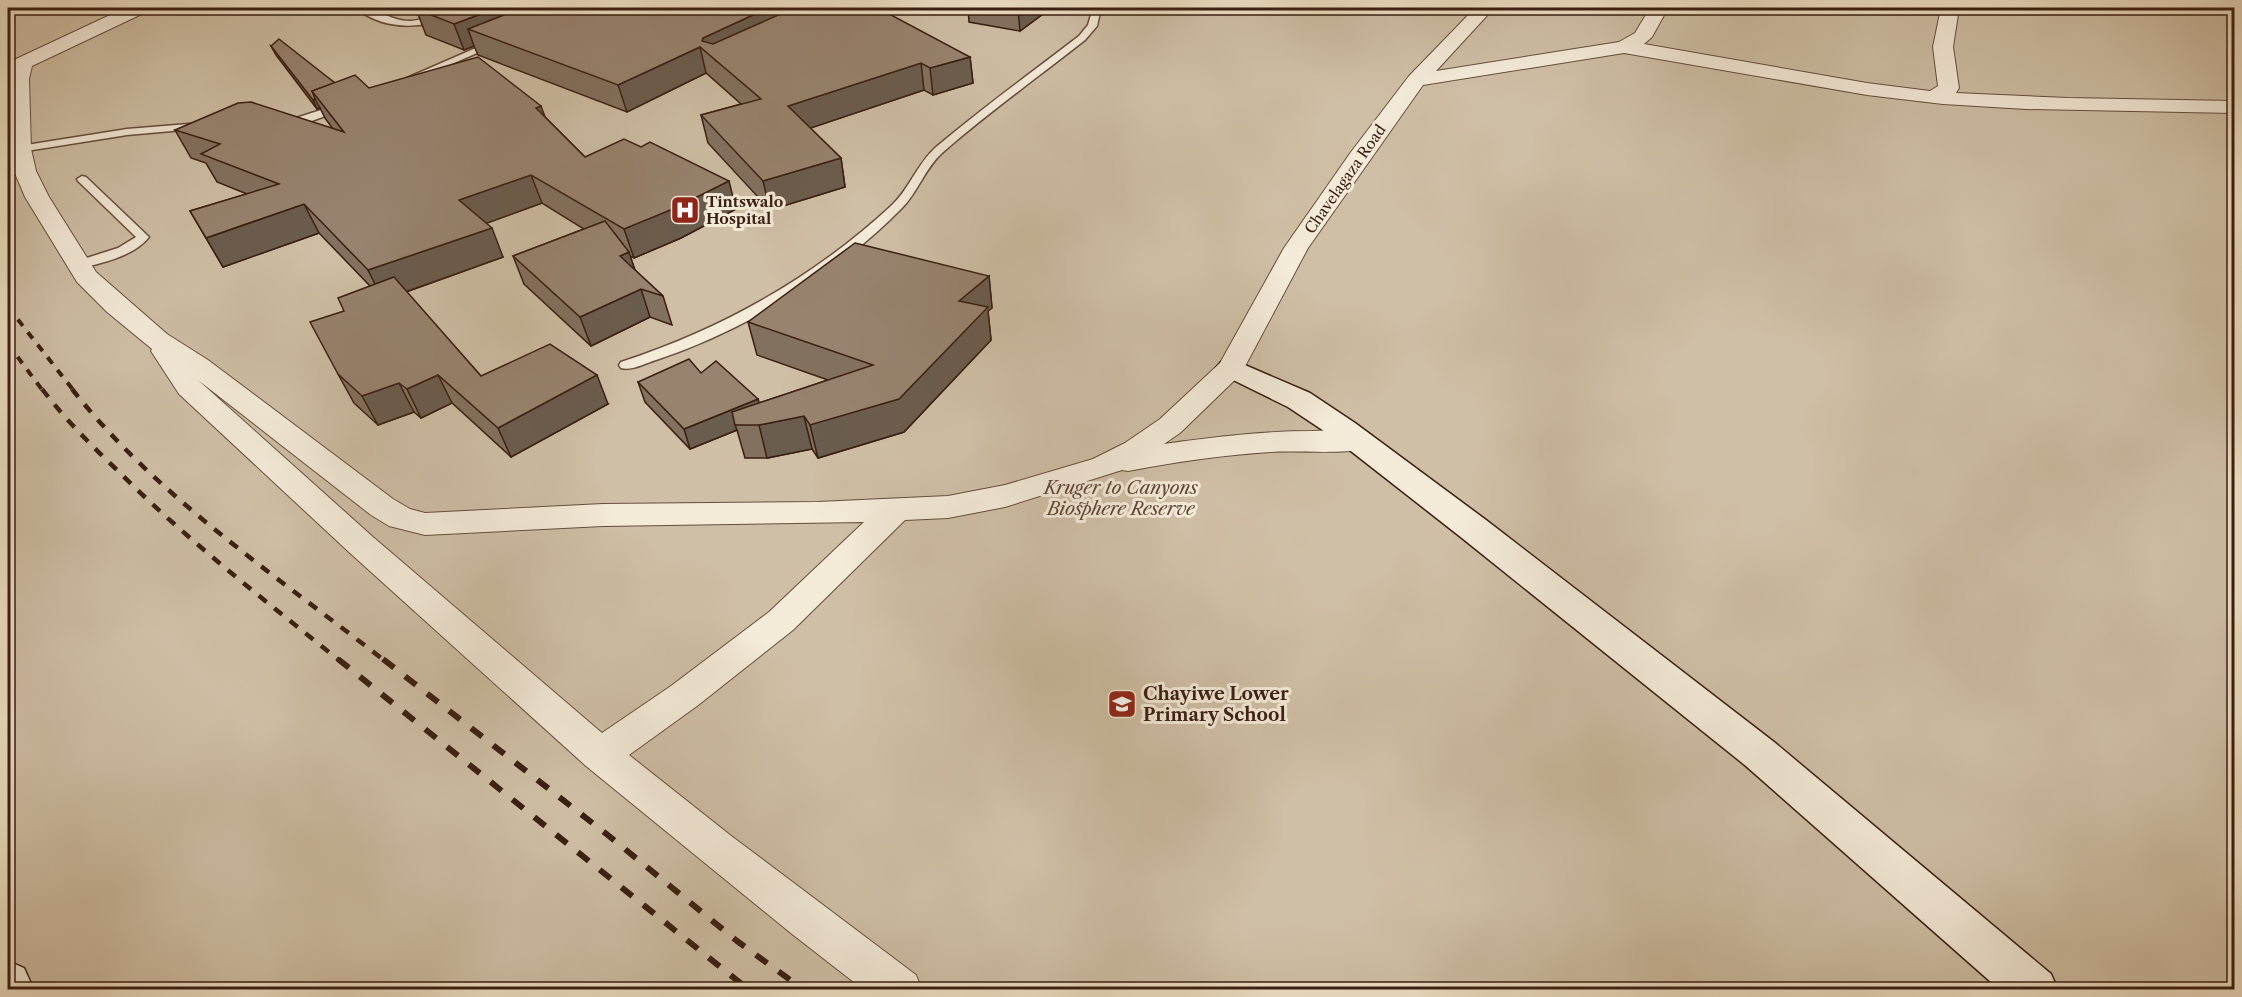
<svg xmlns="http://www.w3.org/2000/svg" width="2242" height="997" viewBox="0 0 2242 997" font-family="'Libre Caslon Text',serif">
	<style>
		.green { fill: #cfbfa6; stroke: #846e5c; stroke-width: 1.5 }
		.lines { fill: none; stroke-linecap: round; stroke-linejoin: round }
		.lane-casing { stroke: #674e3e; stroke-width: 3 }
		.street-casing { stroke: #674e3e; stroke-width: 2 }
		.secondary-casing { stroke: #3a1e11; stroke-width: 3 }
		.lane { fill: #f4ebd9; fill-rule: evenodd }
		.street { fill: #f4ebd9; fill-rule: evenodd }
		.secondary { fill: #f4ebd9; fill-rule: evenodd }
		.rail-far2 { stroke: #3a1e11; stroke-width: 4; stroke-dasharray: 8 8; stroke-linecap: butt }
		.rail-far1 { stroke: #3a1e11; stroke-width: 4.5; stroke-dasharray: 10 10; stroke-linecap: butt }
		.rail { stroke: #3a1e11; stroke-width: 6; stroke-dasharray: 14 14; stroke-linecap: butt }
		.wall { fill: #83715f; stroke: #3a1e11; stroke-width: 1.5 }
		.shaded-wall { fill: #6a5c4e; stroke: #3a1e11; stroke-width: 1.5 }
		.building { fill: #98836f; stroke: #3a1e11; stroke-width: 1.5 }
		.labels { text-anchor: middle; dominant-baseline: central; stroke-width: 6; stroke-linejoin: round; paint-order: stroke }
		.far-street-label { font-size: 15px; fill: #3a1e11; stroke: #f4ebd9 }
		.far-poi-label { font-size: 15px; font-weight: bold; fill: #3a1e11; stroke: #f4ebd9; text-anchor: start }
		.park-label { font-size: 18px; font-style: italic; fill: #5f4636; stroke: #f4ebd9 }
		.poi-label { font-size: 18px; font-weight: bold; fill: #3a1e11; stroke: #f4ebd9; text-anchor: start }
	</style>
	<rect width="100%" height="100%" fill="#eee0c5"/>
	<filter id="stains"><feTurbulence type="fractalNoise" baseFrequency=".00333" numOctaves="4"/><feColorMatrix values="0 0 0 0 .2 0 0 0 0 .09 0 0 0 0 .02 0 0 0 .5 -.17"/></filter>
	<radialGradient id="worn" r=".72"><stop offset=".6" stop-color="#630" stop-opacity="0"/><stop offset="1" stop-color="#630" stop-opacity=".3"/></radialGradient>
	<rect class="green" x="8" y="8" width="2226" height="981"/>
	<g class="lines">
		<g class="lane-casing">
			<g id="lane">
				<path d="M 356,8 C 375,6 391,22 411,21 C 430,20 445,6 462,8 C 433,31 385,32 356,8 Z"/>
				<path d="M 1093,8 L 1101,8 L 1097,26 L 1085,40 C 1038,77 988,113 942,153 C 925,168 918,192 902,208 C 836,275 746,330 656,360 C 646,363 632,371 621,368 L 619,365 L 621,362 C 722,329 813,278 891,206 C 909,190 917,164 935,148 C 981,109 1031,73 1079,36 L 1088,25 Z"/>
				<path d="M 492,41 L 500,43 L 415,80 L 407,78 Z"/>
				<path d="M 340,104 L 344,105 L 344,109 L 309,122 L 285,126 L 280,123 Z"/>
				<path d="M 201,123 L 206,126 L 205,128 L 127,135 L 20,152 L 15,149 L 20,146 L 127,129 Z"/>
				<path d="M 82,176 L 86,177 L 149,237 C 133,257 101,263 78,269 L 74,268 L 74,262 L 118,248 L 136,237 L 78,181 L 77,179 Z"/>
			</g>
		</g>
		<g class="street-casing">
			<path id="street" d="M 125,8 L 148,8 L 146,12 L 32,66 L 29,79 L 31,149 L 36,171 L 49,197 L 96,272 L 167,334 L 208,360 L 393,499 L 410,509 L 425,513 L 603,504 L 818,502 L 948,496 L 1005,485 L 1093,459 L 1125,443 L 1160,419 L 1220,363 L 1284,248 L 1351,152 L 1409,76 L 1475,8 L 1494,8 L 1436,71 L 1619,42 L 1635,33 L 1650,8 L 1668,8 L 1652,37 L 1644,44 L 1867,83 L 1930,91 L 1938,86 L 1933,47 L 1941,8 L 1959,8 L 1953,47 L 1959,88 L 1956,93 L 2068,98 L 2234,101 L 2234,113 L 2026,109 L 1943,104 L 1867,95 L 1624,53 L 1423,85 L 1308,248 L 1241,374 L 1180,433 L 1164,444 C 1213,437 1263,431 1312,431 C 1331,430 1350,429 1368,434 L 1372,441 L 1368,448 C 1341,455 1300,450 1271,452 C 1223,455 1175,462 1128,471 L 1122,470 L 1005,507 L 948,518 L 905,520 L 793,630 L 697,706 L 629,755 L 730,835 L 916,975 L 922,990 L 864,990 L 792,934 L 586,766 L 350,553 L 179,394 L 151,351 L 152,349 L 107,312 L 77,282 L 25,197 L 14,171 L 9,149 L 9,79 L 16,59 ZM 198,380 L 371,515 L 389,526 L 425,535 L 603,526 L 864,522 L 769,612 L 671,686 L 602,733 L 373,537 Z"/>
		</g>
		<g class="secondary-casing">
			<g id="secondary">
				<path d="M 1231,359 L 1310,393 L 1355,423 L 1486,520 L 1774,742 L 2051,974 L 2058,990 L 2000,990 L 1746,766 L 1462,538 L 1333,437 L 1288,407 L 1221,374 L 1216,368 L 1221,362 Z"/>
				<path d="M 8,961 L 24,968 L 34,990 L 8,990 Z"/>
			</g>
		</g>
		<use href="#lane" class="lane"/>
		<use href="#street" class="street"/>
		<use href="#secondary" class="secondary"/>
		<g class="rail-far2">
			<path d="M 8,307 L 74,391"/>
			<path d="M 8,344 L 43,391"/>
		</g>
		<g class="rail-far1">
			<path d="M 42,389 C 65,419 90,444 117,470 C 186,539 263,599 340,661"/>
			<path d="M 72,389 C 155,495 279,578 385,661"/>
		</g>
		<g class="rail">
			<path d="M 338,659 L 749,990"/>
			<path d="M 383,659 L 609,836 L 737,941 L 804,990"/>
		</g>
	</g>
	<g class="wall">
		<path d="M 968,8 L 1051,8 L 1020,31 L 969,22 Z"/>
		<path d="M 416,9 L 970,57 L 973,83 L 933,95 L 924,90 L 810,128 L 841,158 L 845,187 L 770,210 L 708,143 L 701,115 L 741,104 L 706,73 L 627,112 L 478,55 L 474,46 L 464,50 L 426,35 Z"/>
		<path d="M 271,46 L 335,83 L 545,117 L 585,157 L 736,209 L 681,238 L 634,258 L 630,256 L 635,270 L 663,296 L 672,325 L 650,317 L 591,346 L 524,284 L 513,256 L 584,229 L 542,203 L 486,223 L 503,257 L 406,292 L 481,376 L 608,404 L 511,457 L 452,403 L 421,418 L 414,412 L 378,425 L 354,403 L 338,374 L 344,311 L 370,286 L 319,233 L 223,267 L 190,211 L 247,194 L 217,182 L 206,163 L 191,158 L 175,130 L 333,129 L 325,118 L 320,108 L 317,109 L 276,55 Z"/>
		<path d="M 989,276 L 992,308 L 988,311 L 991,340 L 904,432 L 818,458 L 812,449 L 767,458 L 745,458 L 737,430 L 690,449 L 645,402 L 638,382 L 758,399 L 759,403 L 828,380 L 757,355 L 748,322 Z"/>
	</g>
	<g class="shaded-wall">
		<path d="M 497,8 L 570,8 L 468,29 L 474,46 L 464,50 L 454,24 Z"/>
		<path d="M 768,8 L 827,8 L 716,61 L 702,41 L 703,38 Z"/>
		<path d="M 1021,8 L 1051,8 L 1020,31 L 1018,9 Z"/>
		<path d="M 700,47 L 706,73 L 627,112 L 618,85 Z"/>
		<path d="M 970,57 L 973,83 L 933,95 L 930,68 Z"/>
		<path d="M 921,63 L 924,90 L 793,134 L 788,106 Z"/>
		<path d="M 315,99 L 320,108 L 317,109 L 313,100 Z"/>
		<path d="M 541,106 L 551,133 L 536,108 Z"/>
		<path d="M 841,158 L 845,187 L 770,210 L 763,181 Z"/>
		<path d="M 531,175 L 542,203 L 471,229 L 459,200 Z"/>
		<path d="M 729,181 L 736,209 L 681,238 L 634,258 L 624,229 Z"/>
		<path d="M 304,204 L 319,233 L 223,267 L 206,238 Z"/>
		<path d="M 492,228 L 503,257 L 383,300 L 368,270 Z"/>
		<path d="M 629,252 L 638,280 L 620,256 Z"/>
		<path d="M 989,276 L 992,308 L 988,311 L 991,340 L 904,432 L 818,458 L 810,425 Z"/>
		<path d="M 641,289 L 650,317 L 591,346 L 580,317 Z"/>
		<path d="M 438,375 L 452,403 L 421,418 L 407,389 Z"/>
		<path d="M 597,375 L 608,404 L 511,457 L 498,428 Z"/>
		<path d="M 399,383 L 414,412 L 378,425 L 362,396 Z"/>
		<path d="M 758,399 L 763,419 L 735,425 L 737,430 L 690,449 L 684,429 Z"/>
		<path d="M 804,416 L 812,449 L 767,458 L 759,425 Z"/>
	</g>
	<g class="building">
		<path d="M 421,8 L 497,8 L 454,24 L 416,9 Z"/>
		<path d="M 522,8 L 768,8 L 703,38 L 702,41 L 713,44 L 794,8 L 878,8 L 970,57 L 930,68 L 921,63 L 788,106 L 841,158 L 763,181 L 701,115 L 761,99 L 700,47 L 618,85 L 468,29 Z"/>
		<path d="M 279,39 L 335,83 L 312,91 L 315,99 L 313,100 L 271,46 Z"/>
		<path d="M 478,57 L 541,106 L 536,108 L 585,157 L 624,139 L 641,147 L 650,142 L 729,181 L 673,209 L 624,229 L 531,175 L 459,200 L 492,228 L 368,270 L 304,204 L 206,238 L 190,211 L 279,184 L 201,154 L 220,144 L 175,130 L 238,103 L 251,102 L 344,132 L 312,91 L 355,75 L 369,88 Z"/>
		<path d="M 605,221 L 629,252 L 620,256 L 663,296 L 641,289 L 580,317 L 513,256 Z"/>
		<path d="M 855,243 L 989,276 L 959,301 L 988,307 L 899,399 L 810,425 L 804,416 L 759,425 L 735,425 L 732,412 L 873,365 L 748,322 Z"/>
		<path d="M 394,277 L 481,376 L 550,344 L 597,375 L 498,428 L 438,375 L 407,389 L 399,383 L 362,396 L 338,374 L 310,322 L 344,311 L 338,298 Z"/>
		<path d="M 689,359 L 701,373 L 716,361 L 758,399 L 684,429 L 638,382 Z"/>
	</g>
	<defs>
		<g id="hospital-square" transform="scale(1.5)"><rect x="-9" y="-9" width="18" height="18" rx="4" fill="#8f2418" stroke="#f4ebd9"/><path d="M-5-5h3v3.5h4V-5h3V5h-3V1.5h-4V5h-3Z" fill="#fff"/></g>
		<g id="school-square" transform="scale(1.5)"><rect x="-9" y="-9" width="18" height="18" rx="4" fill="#8f2418" stroke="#f4ebd9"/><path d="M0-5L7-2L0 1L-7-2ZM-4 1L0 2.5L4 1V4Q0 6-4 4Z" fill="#fff"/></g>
	</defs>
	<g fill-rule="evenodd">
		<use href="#hospital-square" x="685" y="210"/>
		<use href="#school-square" x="1122" y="704"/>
	</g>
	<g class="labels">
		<g class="far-street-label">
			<text transform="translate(1345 179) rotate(-55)">Chavelagaza Road</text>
		</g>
		<g class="far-poi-label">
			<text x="706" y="201">Tintswalo<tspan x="706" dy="17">Hospital</tspan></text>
		</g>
		<g class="park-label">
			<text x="1121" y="488">Kruger to Canyons<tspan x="1121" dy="21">Biosphere Reserve</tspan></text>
		</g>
		<g class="poi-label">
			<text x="1143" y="694">Chayiwe Lower<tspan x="1143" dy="21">Primary School</tspan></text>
		</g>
	</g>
	<rect width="2242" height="997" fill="none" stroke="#eee0c5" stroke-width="30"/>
	<rect x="9" y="9" width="2224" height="979" fill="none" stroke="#3a1e11" stroke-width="3"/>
	<rect x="15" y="15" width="2212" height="967" fill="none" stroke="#3a1e11" stroke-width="1.5"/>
	<rect width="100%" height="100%" filter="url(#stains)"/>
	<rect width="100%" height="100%" fill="url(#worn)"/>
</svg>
